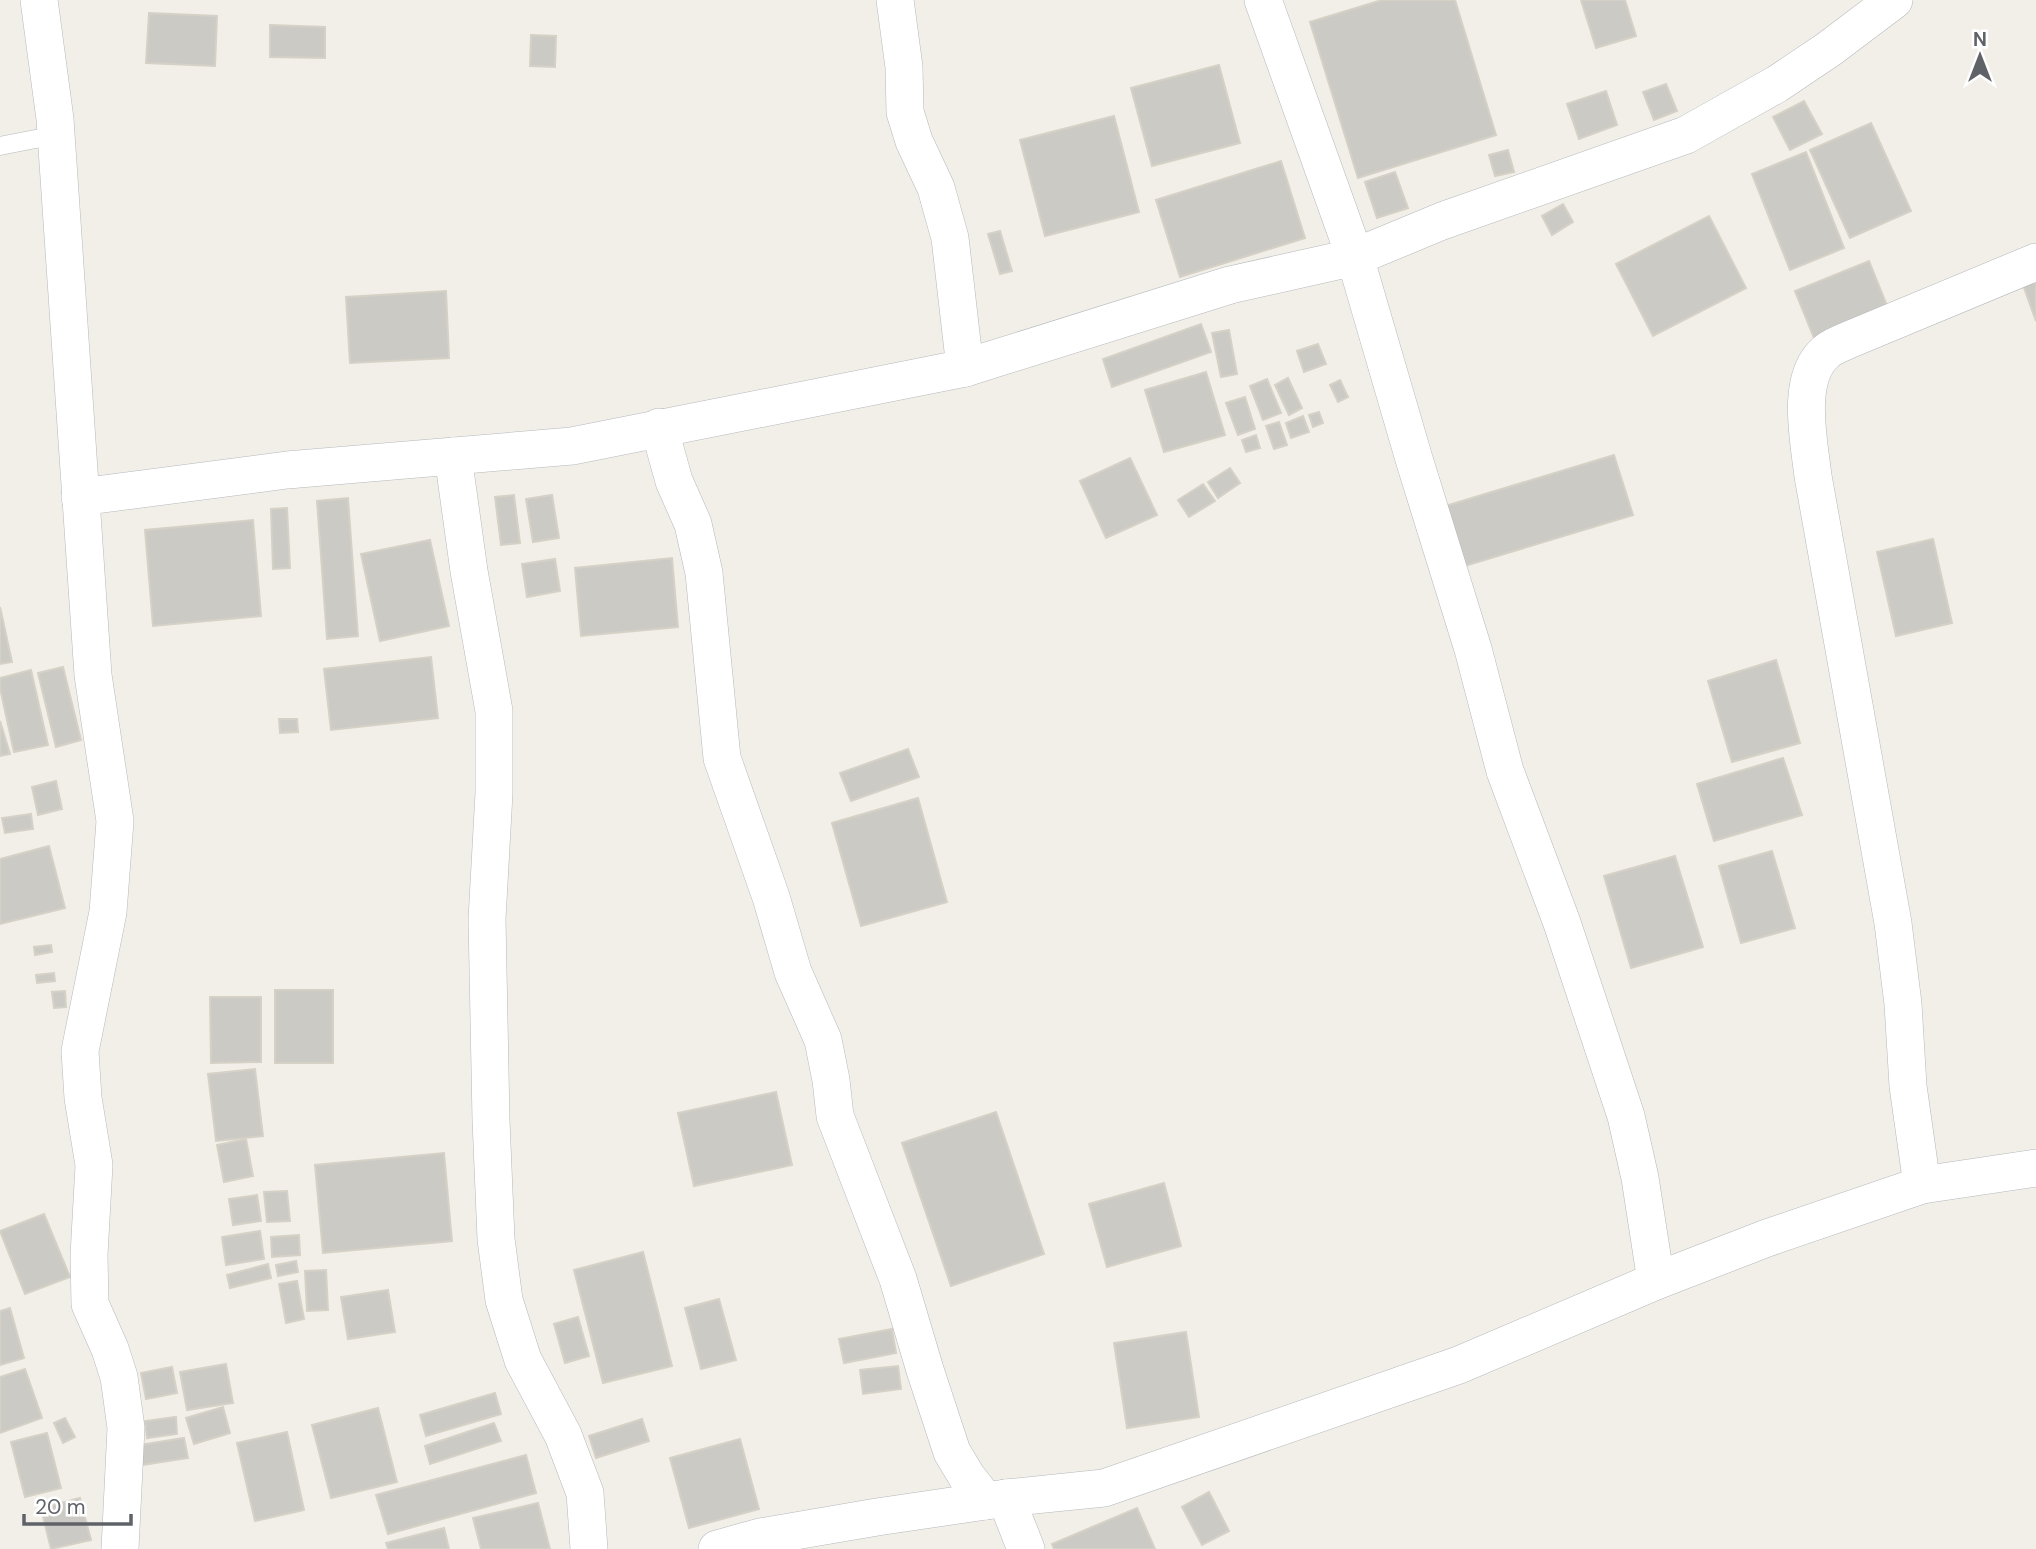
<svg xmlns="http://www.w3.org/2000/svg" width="2036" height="1549" viewBox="0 0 2036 1549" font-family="'DM Sans',sans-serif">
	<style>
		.building { fill: #cccac5; stroke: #d6d1c6; stroke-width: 2 }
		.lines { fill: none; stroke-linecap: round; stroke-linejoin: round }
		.service-casing { stroke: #b5b8bc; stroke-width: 19 }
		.minor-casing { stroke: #b5b8bc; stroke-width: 38 }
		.service { stroke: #fff; stroke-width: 18 }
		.minor { stroke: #fff; stroke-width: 37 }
	</style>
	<rect width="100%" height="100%" fill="#f1efe8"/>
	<g class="building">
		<path d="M 1382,0 L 1455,0 L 1496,135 L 1358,178 L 1310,22 Z"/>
		<path d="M 1581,0 L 1625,0 L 1636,36 L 1596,48 Z"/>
		<path d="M 149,13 L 217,16 L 215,66 L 146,63 Z"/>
		<path d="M 270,25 L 325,27 L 325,58 L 270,57 Z"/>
		<path d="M 531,35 L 556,36 L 555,67 L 530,66 Z"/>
		<path d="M 1219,65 L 1240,143 L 1152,166 L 1131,88 Z"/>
		<path d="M 1666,84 L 1677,111 L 1654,120 L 1643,92 Z"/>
		<path d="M 1606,91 L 1617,125 L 1579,139 L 1567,104 Z"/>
		<path d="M 1804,101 L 1822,134 L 1790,150 L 1773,117 Z"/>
		<path d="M 1114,116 L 1139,212 L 1045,236 L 1020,140 Z"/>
		<path d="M 1871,123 L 1911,211 L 1850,238 L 1810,150 Z"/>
		<path d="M 1508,150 L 1514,172 L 1495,176 L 1489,155 Z"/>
		<path d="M 1806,152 L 1844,248 L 1790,270 L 1752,174 Z"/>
		<path d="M 1281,161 L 1305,238 L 1180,277 L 1156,200 Z"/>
		<path d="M 1395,172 L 1408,208 L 1377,218 L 1365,182 Z"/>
		<path d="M 1563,204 L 1573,222 L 1552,235 L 1542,216 Z"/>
		<path d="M 1709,216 L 1746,288 L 1653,336 L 1616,264 Z"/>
		<path d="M 1000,231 L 1012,271 L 1000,274 L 988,234 Z"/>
		<path d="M 1869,261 L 1892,318 L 1818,348 L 1795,291 Z"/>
		<path d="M 2036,280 L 2036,321 L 2023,285 Z"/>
		<path d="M 446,291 L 449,358 L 350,363 L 346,297 Z"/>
		<path d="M 1201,324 L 1211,352 L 1112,387 L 1103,359 Z"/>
		<path d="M 1229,330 L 1237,374 L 1221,377 L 1212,333 Z"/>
		<path d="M 1318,344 L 1326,364 L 1304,372 L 1297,351 Z"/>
		<path d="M 1206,372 L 1225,435 L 1164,452 L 1145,390 Z"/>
		<path d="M 1288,378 L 1302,408 L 1289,415 L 1275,385 Z"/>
		<path d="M 1267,379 L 1281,413 L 1263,420 L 1250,386 Z"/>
		<path d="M 1340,380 L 1348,397 L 1338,402 L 1330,385 Z"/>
		<path d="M 1245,397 L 1255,429 L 1238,435 L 1226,403 Z"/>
		<path d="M 1319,412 L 1323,423 L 1313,427 L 1309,415 Z"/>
		<path d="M 1303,416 L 1309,432 L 1291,438 L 1286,423 Z"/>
		<path d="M 1279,422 L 1287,445 L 1274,449 L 1266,426 Z"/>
		<path d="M 1256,435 L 1260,448 L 1246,452 L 1242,440 Z"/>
		<path d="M 1614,455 L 1633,515 L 1458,568 L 1439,508 Z"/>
		<path d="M 1130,458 L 1157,515 L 1106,538 L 1080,481 Z"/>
		<path d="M 1230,468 L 1240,483 L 1218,498 L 1208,482 Z"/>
		<path d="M 1203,484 L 1215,501 L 1189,517 L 1178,500 Z"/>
		<path d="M 514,495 L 520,543 L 501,545 L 495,497 Z"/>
		<path d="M 552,495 L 559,538 L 533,542 L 526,499 Z"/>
		<path d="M 348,498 L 358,636 L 327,639 L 317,501 Z"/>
		<path d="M 287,508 L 290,568 L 273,569 L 271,509 Z"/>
		<path d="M 253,520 L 261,616 L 153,626 L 145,530 Z"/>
		<path d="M 1933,539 L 1952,623 L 1896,636 L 1877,552 Z"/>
		<path d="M 430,540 L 449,626 L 380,641 L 361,554 Z"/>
		<path d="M 672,558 L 678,627 L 581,636 L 575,568 Z"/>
		<path d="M 555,559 L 560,591 L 527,597 L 522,564 Z"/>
		<path d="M 0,607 L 12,662 L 0,664 Z"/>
		<path d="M 431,657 L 438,718 L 331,730 L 324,669 Z"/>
		<path d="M 1776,660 L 1800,743 L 1732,762 L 1708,681 Z"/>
		<path d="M 63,667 L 81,740 L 56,747 L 38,673 Z"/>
		<path d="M 31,670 L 48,745 L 14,752 L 0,688 L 0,678 Z"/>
		<path d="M 279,719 L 297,719 L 298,732 L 280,733 Z"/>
		<path d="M 0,721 L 10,754 L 0,756 Z"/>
		<path d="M 908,749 L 919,777 L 851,801 L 840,773 Z"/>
		<path d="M 1783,758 L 1802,815 L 1714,841 L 1697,784 Z"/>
		<path d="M 56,781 L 62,809 L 38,815 L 32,787 Z"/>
		<path d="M 918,798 L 947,902 L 861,926 L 832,823 Z"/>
		<path d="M 31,814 L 33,829 L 5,833 L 2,818 Z"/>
		<path d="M 49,846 L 65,908 L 0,924 L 0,859 Z"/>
		<path d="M 1772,851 L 1795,928 L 1741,943 L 1719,866 Z"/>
		<path d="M 1675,856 L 1703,947 L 1631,968 L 1604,876 Z"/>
		<path d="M 51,945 L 52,952 L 35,955 L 34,947 Z"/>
		<path d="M 54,973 L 55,981 L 37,983 L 36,975 Z"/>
		<rect x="275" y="990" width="58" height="73"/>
		<path d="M 65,991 L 66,1007 L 54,1008 L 52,992 Z"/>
		<path d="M 210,997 L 261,997 L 261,1062 L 211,1063 Z"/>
		<path d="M 255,1069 L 263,1136 L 216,1141 L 208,1074 Z"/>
		<path d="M 776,1092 L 792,1165 L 694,1186 L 678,1113 Z"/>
		<path d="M 996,1112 L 1044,1254 L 951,1286 L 902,1143 Z"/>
		<path d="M 246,1139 L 253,1176 L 224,1182 L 217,1145 Z"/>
		<path d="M 444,1153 L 452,1241 L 323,1253 L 315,1165 Z"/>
		<path d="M 1164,1183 L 1181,1246 L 1107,1267 L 1089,1204 Z"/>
		<path d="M 287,1191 L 290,1221 L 267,1222 L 264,1192 Z"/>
		<path d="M 257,1195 L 261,1221 L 233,1225 L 229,1199 Z"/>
		<path d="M 44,1214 L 70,1277 L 25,1294 L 0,1231 Z"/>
		<path d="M 260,1231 L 264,1259 L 226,1265 L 222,1237 Z"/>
		<path d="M 299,1235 L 300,1255 L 272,1257 L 271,1237 Z"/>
		<path d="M 643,1252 L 672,1366 L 603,1383 L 574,1270 Z"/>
		<path d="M 296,1261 L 298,1272 L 278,1276 L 276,1265 Z"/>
		<path d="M 268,1264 L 271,1278 L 230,1288 L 227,1275 Z"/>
		<path d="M 326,1270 L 328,1310 L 307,1311 L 305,1271 Z"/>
		<path d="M 297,1281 L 304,1319 L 286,1323 L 279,1284 Z"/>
		<path d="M 388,1290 L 395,1332 L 348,1339 L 341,1297 Z"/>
		<path d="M 719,1299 L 736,1360 L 701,1369 L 685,1308 Z"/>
		<path d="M 10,1308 L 24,1358 L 0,1365 L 0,1311 Z"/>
		<path d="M 578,1317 L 589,1356 L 565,1363 L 554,1324 Z"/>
		<path d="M 892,1329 L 896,1353 L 844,1363 L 839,1339 Z"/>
		<path d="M 1186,1332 L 1199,1417 L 1127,1428 L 1114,1343 Z"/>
		<path d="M 226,1364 L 233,1403 L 187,1410 L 180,1372 Z"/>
		<path d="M 898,1366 L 901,1389 L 863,1394 L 860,1370 Z"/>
		<path d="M 172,1367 L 177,1393 L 146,1399 L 141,1373 Z"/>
		<path d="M 25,1369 L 42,1418 L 0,1433 L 0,1377 Z"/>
		<path d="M 495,1393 L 501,1414 L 426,1436 L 420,1415 Z"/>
		<path d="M 223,1407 L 230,1433 L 194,1444 L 186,1418 Z"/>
		<path d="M 378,1408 L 397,1482 L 331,1498 L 312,1425 Z"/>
		<path d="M 176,1417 L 177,1434 L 147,1438 L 145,1421 Z"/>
		<path d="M 65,1418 L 75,1437 L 63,1443 L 54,1423 Z"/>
		<path d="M 642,1419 L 649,1441 L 596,1458 L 589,1436 Z"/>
		<path d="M 494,1423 L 501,1441 L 430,1464 L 425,1446 Z"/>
		<path d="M 287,1432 L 304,1510 L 255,1521 L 237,1443 Z"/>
		<path d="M 47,1433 L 61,1488 L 25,1497 L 11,1442 Z"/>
		<path d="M 184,1438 L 188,1458 L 142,1465 L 139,1445 Z"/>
		<path d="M 740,1439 L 759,1509 L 689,1528 L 670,1458 Z"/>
		<path d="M 526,1455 L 536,1493 L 388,1534 L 376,1495 Z"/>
		<path d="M 1209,1492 L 1229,1531 L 1202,1545 L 1182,1507 Z"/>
		<path d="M 80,1498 L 91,1540 L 51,1549 L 41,1508 Z"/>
		<path d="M 538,1503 L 550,1549 L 481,1549 L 473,1518 Z"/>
		<path d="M 1137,1508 L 1155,1549 L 1054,1549 L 1052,1544 Z"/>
		<path d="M 444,1528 L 449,1549 L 388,1549 L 386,1543 Z"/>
	</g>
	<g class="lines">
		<g class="service-casing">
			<path id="service" d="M 0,146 L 56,135"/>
		</g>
		<g class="minor-casing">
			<g id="minor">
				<path d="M 39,0 L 55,119 L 93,675 L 115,821 L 108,912 L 80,1051 L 83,1098 L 94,1165 L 89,1255 L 90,1304 L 110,1349 L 119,1377 L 126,1428 L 120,1549"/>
				<path d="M 895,0 L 904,67 L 905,112 L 914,141 L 936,188 L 950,238 L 965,368"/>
				<path d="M 1263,0 L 1355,257 L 1442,221 L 1686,135 L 1777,84 L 1829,49 L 1894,0"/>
				<path d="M 2036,262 L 1846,341 C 1840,344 1831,347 1826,352 C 1795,378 1809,441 1813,476 L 1893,923 L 1903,1004 L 1908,1086 L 1922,1185 L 2036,1168"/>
				<path d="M 659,427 L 674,481 L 693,524 L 704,573 L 722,758 L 771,897 L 793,972 L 823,1040 L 831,1080 L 835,1116 L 898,1279 L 925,1370 L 952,1452 L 967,1477 L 986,1501"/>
				<path d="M 453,456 L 469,571 L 494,711 L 494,793 L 487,919 L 491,1120 L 496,1239 L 504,1300 L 523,1360 L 563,1435 L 585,1493 L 589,1549"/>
				<path d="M 80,497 L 287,470 L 572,446 L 965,368 L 1230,285 L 1355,257 L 1414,459 L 1473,649 L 1505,771 L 1562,923 L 1626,1116 L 1640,1178 L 1656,1281"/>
				<path d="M 1006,1498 L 1026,1549"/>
				<path d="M 717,1549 L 760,1537 L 877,1517 L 1006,1498 L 1104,1488 L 1459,1365 L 1656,1281 L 1767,1238 L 1922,1185"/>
			</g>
		</g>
		<use href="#service" class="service"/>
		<use href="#minor" class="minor"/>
	</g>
	<g transform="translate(1980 56)" stroke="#ffffff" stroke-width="5" paint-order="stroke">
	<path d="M0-5L12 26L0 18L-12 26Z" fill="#5f6368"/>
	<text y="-10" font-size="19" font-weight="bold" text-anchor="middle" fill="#5f6368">N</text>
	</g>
	<path d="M24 1514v10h107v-10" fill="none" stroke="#5f6368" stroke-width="3.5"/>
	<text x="35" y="1514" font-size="21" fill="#5f6368" stroke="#ffffff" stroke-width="5" paint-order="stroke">20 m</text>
</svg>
